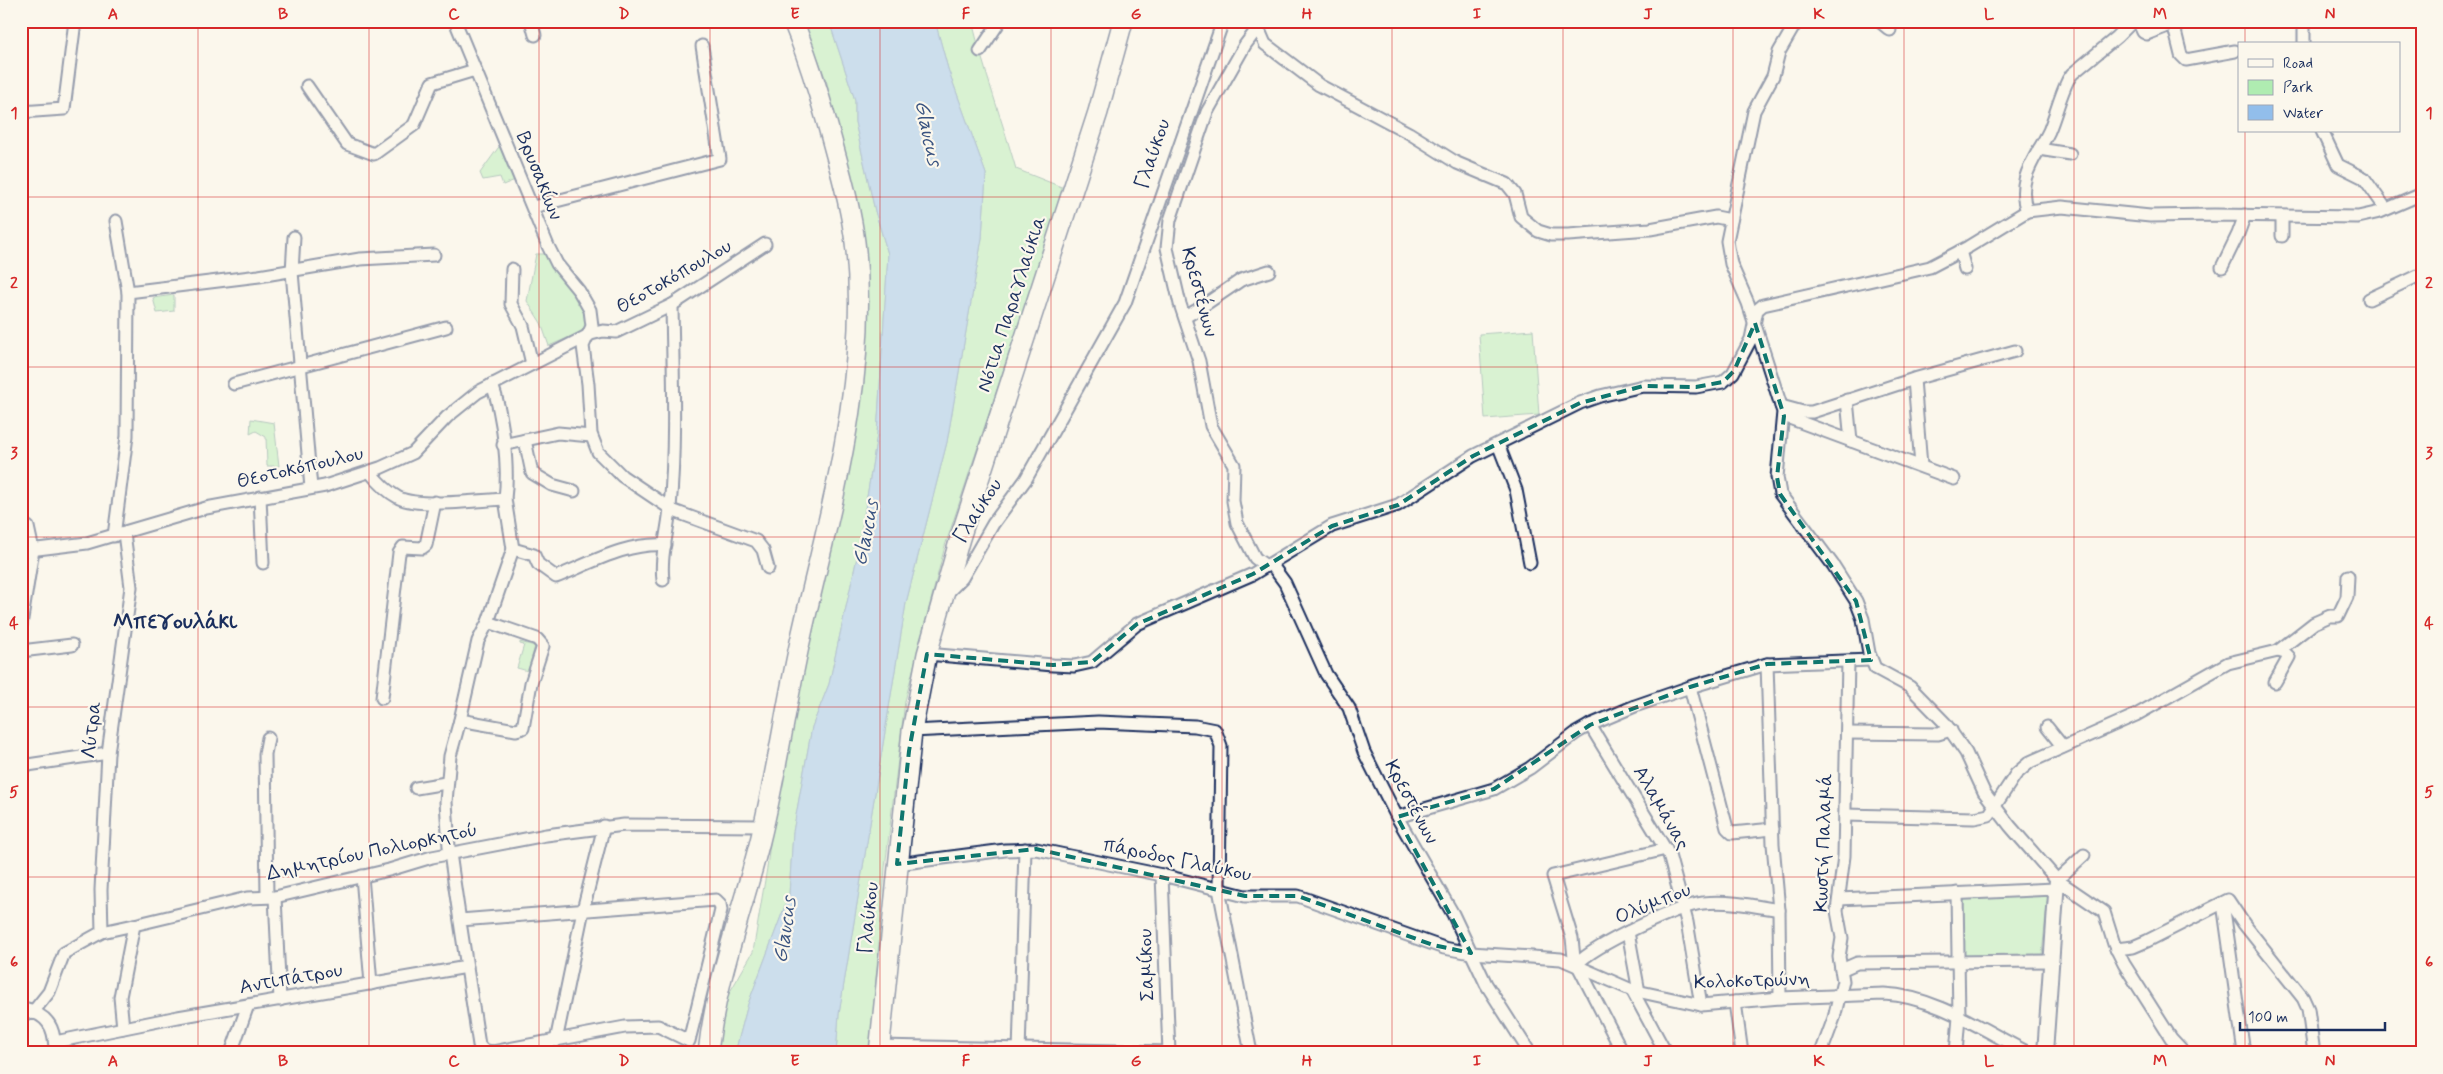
<svg xmlns="http://www.w3.org/2000/svg" width="2443" height="1074" viewBox="0 0 2443 1074" font-family="Mynerve,sans-serif">
	<style>
		.green { fill: #afecb1; stroke: #658e88 }
		.water { fill: #92beeb; stroke: #6285b3 }
		.lines { fill: none; stroke-linecap: round; stroke-linejoin: round }
		.minor-casing { stroke: #1b2f5e; stroke-width: 15 }
		.tertiary-casing { stroke: #1b2f5e; stroke-width: 18 }
		.primary-casing { stroke: #1b2f5e; stroke-width: 22 }
		.minor { stroke: #fbf7ec; stroke-width: 11 }
		.tertiary { stroke: #fbf7ec; stroke-width: 14 }
		.primary { stroke: #fbf7ec; stroke-width: 19 }
		.marked { fill: none; stroke: #0f766e; stroke-width: 4; stroke-dasharray: 10 6; stroke-linejoin: round }
		.grid { fill: none; stroke: #d62828; stroke-width: 1; stroke-opacity: 0.55 }
		.labels { text-anchor: middle; dominant-baseline: central; stroke-width: 4.5; stroke-linejoin: round; paint-order: stroke }
		.street-label { font-size: 20px; fill: #1b2f5e; stroke: #fbf7ec }
		.water-label { font-size: 21px; font-style: italic; fill: #395381; stroke: #fbf7ec }
		.quarter-label { font-size: 22px; font-weight: bold; fill: #1b2f5e; stroke: #fbf7ec }
		.neatline { fill: none; stroke: #d62828; stroke-width: 2 }
		.grid-label { font-size: 16px; text-anchor: middle; font-weight: bold; fill: #d62828 }
	</style>
	<rect width="100%" height="100%" fill="#fbf7ec"/>
	<filter id="ink" filterUnits="userSpaceOnUse"><feTurbulence type="fractalNoise" baseFrequency=".02" numOctaves="2"/><feDisplacementMap in="SourceGraphic" scale="10" xChannelSelector="R" yChannelSelector="G"/><feConvolveMatrix kernelMatrix="1 2 1 2 8 2 1 2 1" color-interpolation-filters="sRGB"/></filter>
	<g filter="url(#ink)">
		<g class="green">
			<path d="M 804,21 L 829,21 L 855,100 L 855,122 L 875,211 L 888,254 L 877,435 L 858,553 L 829,684 L 812,727 L 793,832 L 789,895 L 748,1004 L 735,1053 L 714,1053 L 727,997 L 753,952 L 767,868 L 777,785 L 837,508 L 859,274 L 827,83 Z"/>
			<path d="M 935,21 L 972,21 C 984,71 1002,120 1016,169 L 1064,188 L 945,546 L 905,701 L 885,868 L 870,1053 L 836,1053 L 839,1014 L 906,603 L 947,442 L 982,238 L 986,174 L 948,69 Z"/>
			<path d="M 501,144 L 515,180 L 503,185 L 500,177 L 483,180 L 480,173 Z"/>
			<path d="M 536,254 L 546,254 C 558,280 583,294 588,323 L 581,332 L 549,346 L 541,323 L 527,301 Z"/>
			<path d="M 174,295 L 174,311 L 157,313 L 153,298 Z"/>
			<path d="M 1533,330 L 1539,415 L 1485,419 L 1479,334 Z"/>
			<path d="M 251,419 L 274,423 L 279,466 L 267,466 L 266,437 L 256,431 L 250,434 Z"/>
			<path d="M 520,642 L 535,646 L 528,671 L 517,668 L 524,645 L 520,644 Z"/>
			<path d="M 2048,894 L 2042,955 L 1962,956 L 1961,896 Z"/>
		</g>
		<path class="water" d="M 829,21 L 935,21 L 948,69 L 986,174 L 982,238 L 947,442 L 906,603 L 839,1014 L 836,1053 L 735,1053 L 748,1004 L 789,895 L 793,832 L 812,727 L 829,684 L 858,553 L 877,435 L 888,254 L 875,211 L 855,122 L 855,100 Z"/>
		<g class="lines">
			<g class="minor-casing">
				<g id="minor">
					<path d="M 455,21 L 548,246 L 557,264 L 579,291 L 590,310 L 592,326 L 583,346 L 588,384 L 591,434 L 598,452 L 622,476 L 674,511 L 756,541 L 763,550 L 768,568"/>
					<path d="M 531,21 L 535,35"/>
					<path d="M 1797,21 L 1779,52 L 1773,76 L 1754,111 L 1727,241 L 1731,264 L 1748,303 L 1783,412 L 1777,477 L 1780,494 L 1833,565 L 1856,601 L 1863,619 L 1869,653 L 1875,668 L 1910,687 L 1945,723 L 1966,753 L 1984,792 L 2010,826 L 2057,880 L 2104,912 L 2114,944 L 2124,964 L 2171,1038 L 2185,1053"/>
					<path d="M 1879,21 L 1890,30"/>
					<path d="M 2138,21 L 2143,32 L 2147,34 L 2170,25 L 2174,27 L 2181,55 L 2186,60 L 2235,51"/>
					<path d="M 2304,21 L 2304,44"/>
					<path d="M 1256,23 L 1265,44 L 1319,85 L 1409,133 L 1457,163 L 1507,184 L 1515,194 L 1521,217 L 1538,231 L 1551,235 L 1568,235 L 1650,229 L 1716,217 L 1731,220"/>
					<path d="M 1257,29 L 1245,45 L 1207,112 L 1170,220 L 1167,248 L 1180,304 L 1199,361 L 1211,426 L 1234,465 L 1233,501 L 1237,523 L 1255,558 L 1266,566"/>
					<path d="M 980,51 L 1000,21"/>
					<path d="M 307,86 L 347,144 L 374,154 L 414,125 L 432,83 L 475,70"/>
					<path d="M 21,112 L 64,109 L 75,21"/>
					<path d="M 2322,131 L 2338,165 L 2364,178 L 2386,209"/>
					<path d="M 2039,149 L 2070,154"/>
					<path d="M 533,207 L 720,159 L 702,46"/>
					<path d="M 2027,211 L 2062,207 L 2150,216 L 2214,215 L 2358,217 L 2380,212 L 2422,194"/>
					<path d="M 116,221 L 128,292"/>
					<path d="M 2282,236 L 2282,217"/>
					<path d="M 294,237 L 292,272 L 311,488"/>
					<path d="M 1960,251 L 1965,269"/>
					<path d="M 2222,267 L 2238,234 L 2245,215"/>
					<path d="M 512,269 L 511,304 L 523,326 L 532,364"/>
					<path d="M 2369,299 L 2422,274"/>
					<path d="M 1185,317 L 1197,310 L 1241,280 L 1269,271"/>
					<path d="M 1914,379 L 1921,466"/>
					<path d="M 234,384 L 446,327"/>
					<path d="M 1847,400 L 1851,441"/>
					<path d="M 1781,406 L 1803,412 L 1812,412 L 1914,379 L 2015,351"/>
					<path d="M 1784,416 L 1954,479"/>
					<path d="M 525,440 L 532,473 L 552,485 L 574,491"/>
					<path d="M 1498,444 L 1516,490 L 1530,563"/>
					<path d="M 503,445 L 558,433 L 591,436"/>
					<path d="M 370,472 C 377,481 388,492 399,498 C 420,508 480,500 505,499 C 509,467 503,415 492,384"/>
					<path d="M 260,497 L 263,563"/>
					<path d="M 114,536 L 127,436 L 128,292 L 259,276 L 360,259 L 434,255"/>
					<path d="M 513,549 L 534,555 L 538,564 L 556,577 C 591,563 627,542 665,545"/>
					<path d="M 21,551 L 87,543 L 206,508 L 325,486 L 380,468 L 413,453 L 447,417 L 478,392 L 591,334 L 603,331 L 616,332 L 672,305 L 765,244"/>
					<path d="M 1271,564 L 1285,583 L 1326,674 L 1349,708 L 1364,752 L 1397,817 L 1453,914 L 1486,984 L 1530,1053"/>
					<path d="M 663,580 C 660,556 668,532 670,508 C 676,441 673,372 672,305"/>
					<path d="M 947,593 L 962,578 L 993,524 L 1026,479 L 1125,303 L 1223,21"/>
					<path d="M 21,625 L 33,550 L 28,527"/>
					<path d="M 21,651 L 72,645"/>
					<path d="M 927,654 L 1053,665 L 1074,666 L 1092,662 L 1137,624 L 1253,574 L 1332,526 L 1398,505 L 1473,456 L 1580,403 L 1600,396 L 1643,386 L 1696,387 L 1723,382 L 1733,373 L 1751,339 L 1757,310 L 1763,305 L 1930,267 L 1968,247 L 2027,211 C 2015,179 2036,158 2049,131 C 2056,114 2060,96 2068,80 L 2072,74 L 2117,37 L 2133,21"/>
					<path d="M 1767,664 L 1773,844 L 1779,910 L 1780,998"/>
					<path d="M 2275,682 L 2289,657 L 2285,653 L 2278,651"/>
					<path d="M 1690,687 L 1727,828 L 1732,833 L 1773,829"/>
					<path d="M 382,698 L 399,553 L 403,547 L 422,548 L 426,545 L 435,502"/>
					<path d="M 460,720 L 516,730 L 523,728 L 531,683 L 543,646 L 537,639 L 488,622"/>
					<path d="M 1590,725 L 1669,855 L 1687,922 L 1701,1005"/>
					<path d="M 2047,727 L 2063,747"/>
					<path d="M 912,731 L 1098,722 L 1195,726 L 1215,730 L 1221,746 L 1219,889 L 1251,1053"/>
					<path d="M 1847,733 L 1938,734 L 1951,730"/>
					<path d="M 21,766 L 108,753"/>
					<path d="M 416,788 L 446,783"/>
					<path d="M 1845,815 L 1974,818 L 1989,815 L 2016,774 L 2030,762 L 2136,715 L 2228,663 L 2278,651 L 2314,623 L 2330,616 L 2338,616 L 2347,597 L 2348,576"/>
					<path d="M 1397,817 L 1494,789 L 1530,768 L 1576,733 L 1590,725 L 1635,706 L 1690,687 L 1767,664 L 1871,660"/>
					<path d="M 897,864 L 1005,850 L 1036,849 L 1162,875 L 1245,896 L 1298,896 L 1444,948 L 1471,953 L 1561,959 L 1632,990 L 1701,1005 L 1780,998 L 1884,994 C 1935,996 1984,1031 2029,1053"/>
					<path d="M 1162,875 L 1169,1053"/>
					<path d="M 362,876 L 371,984"/>
					<path d="M 2057,880 L 2084,855"/>
					<path d="M 267,896 L 265,754 L 268,738"/>
					<path d="M 275,897 L 280,1000"/>
					<path d="M 1839,899 L 2055,889"/>
					<path d="M 2223,903 L 2244,1053"/>
					<path d="M 460,920 L 716,900 L 720,904 L 721,910 L 689,1041 L 658,1026 L 625,1027 L 492,1052 L 483,1050 L 479,1045 C 469,981 459,917 450,853 L 449,847 L 446,802 L 450,756 L 460,720 L 478,641 L 488,622 L 513,549 L 505,499"/>
					<path d="M 102,932 L 101,890 L 108,753 L 131,587 L 124,533"/>
					<path d="M 1628,932 L 1639,992"/>
					<path d="M 2116,949 L 2133,947 L 2147,941 L 2228,900 L 2244,924 L 2303,998 L 2308,1009 L 2314,1053"/>
					<path d="M 1577,964 C 1595,945 1677,906 1703,903 C 1728,900 1755,906 1779,910"/>
					<path d="M 1841,970 L 1857,963 L 2049,961"/>
					<path d="M 1632,990 L 1666,1053"/>
					<path d="M 1735,1002 L 1742,1053"/>
					<path d="M 123,1028 L 120,997 L 134,925"/>
					<path d="M 556,1041 L 583,910 L 604,826"/>
					<path d="M 55,1042 L 178,1017 L 467,967"/>
					<path d="M 879,1046 L 1169,1052"/>
					<path d="M 55,1053 C 55,1034 52,1019 33,1012 L 49,992 L 64,953 L 102,932 L 134,925 L 247,898 L 275,897 L 389,870 L 432,857 L 546,835 L 624,825 L 763,826"/>
					<path d="M 231,1053 L 248,1005"/>
					<path d="M 1019,1053 L 1025,849"/>
					<path d="M 1623,1053 L 1574,958 L 1572,938 L 1553,876 L 1666,849"/>
					<path d="M 1821,1053 L 1834,1018 L 1843,981 L 1839,957 L 1842,938 L 1837,911 L 1844,856 L 1848,661"/>
					<path d="M 1956,1053 L 1959,1017 L 1957,893"/>
				</g>
			</g>
			<g class="tertiary-casing">
				<g id="tertiary">
					<path d="M 21,1009 L 33,1012"/>
					<path d="M 2045,1053 L 2057,880"/>
				</g>
			</g>
			<g class="primary-casing">
				<g id="primary">
					<path d="M 708,1053 C 716,980 742,912 760,841 C 777,773 786,702 802,633 C 830,509 869,380 856,251 C 853,220 846,192 838,163 C 825,115 812,67 793,21"/>
					<path d="M 879,1053 L 912,731 L 927,654 L 960,538 L 1098,112 L 1123,21"/>
				</g>
			</g>
			<use href="#minor" class="minor"/>
			<use href="#tertiary" class="tertiary"/>
			<use href="#primary" class="primary"/>
		</g>
	</g>
	<path d="M0 0H2443V1074H0ZM 1755,323 L 1784,416 L 1777,477 L 1780,494 L 1856,601 L 1871,660 L 1767,664 L 1690,687 L 1590,725 L 1494,789 L 1397,817 L 1471,953 L 1433,945 L 1298,896 L 1245,896 L 1036,849 L 897,864 L 909,751 L 927,654 L 1053,665 L 1092,662 L 1137,624 L 1253,574 L 1332,526 L 1398,505 L 1473,456 L 1580,403 L 1643,386 L 1696,387 L 1723,382 L 1734,371 Z" fill="#fbf7ec" fill-opacity=".55" fill-rule="evenodd"/>
	<path class="marked" d="M 1755,323 L 1784,416 L 1777,477 L 1780,494 L 1856,601 L 1871,660 L 1767,664 L 1690,687 L 1590,725 L 1494,789 L 1397,817 L 1471,953 L 1433,945 L 1298,896 L 1245,896 L 1036,849 L 897,864 L 909,751 L 927,654 L 1053,665 L 1092,662 L 1137,624 L 1253,574 L 1332,526 L 1398,505 L 1473,456 L 1580,403 L 1643,386 L 1696,387 L 1723,382 L 1734,371 Z"/>
	<path class="grid" d="M 198,21 L 198,1053M 369,21 L 369,1053M 539,21 L 539,1053M 710,21 L 710,1053M 880,21 L 880,1053M 1051,21 L 1051,1053M 1222,21 L 1222,1053M 1392,21 L 1392,1053M 1563,21 L 1563,1053M 1733,21 L 1733,1053M 1904,21 L 1904,1053M 2074,21 L 2074,1053M 2245,21 L 2245,44M 2245,131 L 2245,1053M 21,197 L 2422,197M 21,367 L 2422,367M 21,537 L 2422,537M 21,707 L 2422,707M 21,877 L 2422,877"/>
	<g class="labels">
		<g class="street-label">
			<text transform="translate(1153 154) rotate(-71)">Γλαύκου</text>
			<text transform="translate(539 176) rotate(68)">Βρυσακίων</text>
			<text transform="translate(674 277) rotate(-30)">Θεοτοκόπουλου</text>
			<text transform="translate(1199 292) rotate(75)">Κρεστένων</text>
			<text transform="translate(1012 304) rotate(-72)">Νότια Παραγλαύκια</text>
			<text transform="translate(300 468) rotate(-13)">Θεοτοκόπουλου</text>
			<text transform="translate(978 511) rotate(-57)">Γλαύκου</text>
			<text transform="translate(92 730) rotate(-84)">Λύτρα</text>
			<text transform="translate(1411 802) rotate(62)">Κρεστένων</text>
			<text transform="translate(1661 808) rotate(60)">Αλαμάνας</text>
			<text transform="translate(1824 843) rotate(-88)">Κωστή Παλαμά</text>
			<text transform="translate(372 852) rotate(-12)">Δημητρίου Πολιορκητού</text>
			<text transform="translate(1177 860) rotate(12)">πάροδος Γλαύκου</text>
			<text transform="translate(1653 904) rotate(-22)">Ολύμπου</text>
			<text transform="translate(869 918) rotate(-84)">Γλαύκου</text>
			<text transform="translate(1147 965) rotate(-92)">Σαμίκου</text>
			<text transform="translate(291 979) rotate(-10)">Αντιπάτρου</text>
			<text transform="translate(1752 981) rotate(-2)">Κολοκοτρώνη</text>
		</g>
		<g class="water-label">
			<text transform="translate(928 133) rotate(78)">Glaucus</text>
			<text transform="translate(866 533) rotate(-79)">Glaucus</text>
			<text transform="translate(785 930) rotate(-82)">Glaucus</text>
		</g>
		<g class="quarter-label">
			<text x="175" y="622">Μπεγουλάκι</text>
		</g>
	</g>
	<rect width="2443" height="1074" fill="none" stroke="#fbf7ec" stroke-width="55"/>
	<rect x="2238" y="42" width="162" height="90" fill="#fbf7ec" stroke="#a1a7b3"/>
	<rect x="2248" y="59" width="25" height="8" fill="#fbf7ec" stroke="#a1a7b3"/>
	<text x="2283" y="68" font-size="15" fill="#1b2f5e">Road</text>
	<rect x="2248" y="80" width="25" height="15" fill="#afecb1" stroke="#a1a7b3"/>
	<text x="2283" y="92" font-size="15" fill="#1b2f5e">Park</text>
	<rect x="2248" y="105" width="25" height="15" fill="#92beeb" stroke="#a1a7b3"/>
	<text x="2283" y="118" font-size="15" fill="#1b2f5e">Water</text>
	<path d="M2240 1022v8h145v-8" fill="none" stroke="#1b2f5e" stroke-width="2.5"/>
	<text x="2248" y="1022" font-size="15" fill="#1b2f5e" stroke="#fbf7ec" stroke-width="4" paint-order="stroke">100 m</text>
	<rect x="28" y="28" width="2388" height="1018" class="neatline"/>
	<g class="grid-label">
		<text x="113" y="19">A</text>
		<text x="283" y="19">B</text>
		<text x="454" y="19">C</text>
		<text x="624" y="19">D</text>
		<text x="795" y="19">E</text>
		<text x="966" y="19">F</text>
		<text x="1136" y="19">G</text>
		<text x="1307" y="19">H</text>
		<text x="1477" y="19">I</text>
		<text x="1648" y="19">J</text>
		<text x="1819" y="19">K</text>
		<text x="1989" y="19">L</text>
		<text x="2160" y="19">M</text>
		<text x="2330" y="19">N</text>
		<text x="14" y="118">1</text>
		<text x="2429" y="118">1</text>
		<text x="14" y="288">2</text>
		<text x="2429" y="288">2</text>
		<text x="14" y="458">3</text>
		<text x="2429" y="458">3</text>
		<text x="14" y="628">4</text>
		<text x="2429" y="628">4</text>
		<text x="14" y="797">5</text>
		<text x="2429" y="797">5</text>
		<text x="14" y="967">6</text>
		<text x="2429" y="967">6</text>
		<text x="113" y="1066">A</text>
		<text x="283" y="1066">B</text>
		<text x="454" y="1066">C</text>
		<text x="624" y="1066">D</text>
		<text x="795" y="1066">E</text>
		<text x="966" y="1066">F</text>
		<text x="1136" y="1066">G</text>
		<text x="1307" y="1066">H</text>
		<text x="1477" y="1066">I</text>
		<text x="1648" y="1066">J</text>
		<text x="1819" y="1066">K</text>
		<text x="1989" y="1066">L</text>
		<text x="2160" y="1066">M</text>
		<text x="2330" y="1066">N</text>
	</g>
</svg>
